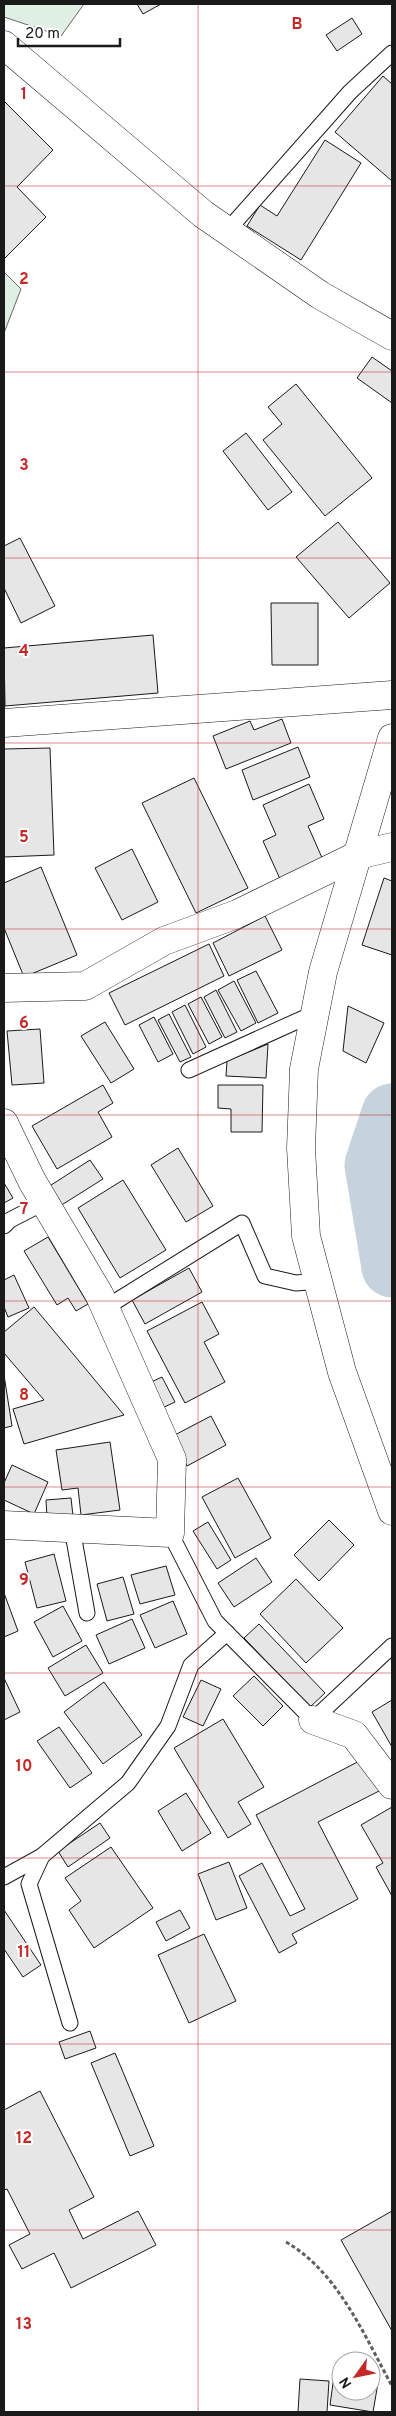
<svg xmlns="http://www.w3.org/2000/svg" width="396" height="2416" viewBox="0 0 396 2416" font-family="Overpass,sans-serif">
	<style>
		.green { fill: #e0efe3; stroke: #6a6a6a }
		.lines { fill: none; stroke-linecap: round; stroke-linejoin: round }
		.river { stroke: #c6d2dc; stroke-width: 61 }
		.building { fill: #e6e6e6; stroke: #1a1a1a }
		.service-casing { stroke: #1a1a1a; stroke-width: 17 }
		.minor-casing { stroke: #1a1a1a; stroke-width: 29 }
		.tertiary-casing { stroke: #1a1a1a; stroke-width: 29 }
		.path { stroke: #5f5f5f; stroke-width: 3; stroke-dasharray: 4 2.5; stroke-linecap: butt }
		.service { stroke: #fff; stroke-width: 15 }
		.minor { stroke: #fff; stroke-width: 28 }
		.tertiary { stroke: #fff; stroke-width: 28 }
		.grid { fill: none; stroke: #c62828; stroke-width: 1; stroke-opacity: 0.55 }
		.grid-label { font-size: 16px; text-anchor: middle; font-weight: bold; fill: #c62828; stroke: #fff; stroke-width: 4; stroke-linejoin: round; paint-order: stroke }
	</style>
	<rect width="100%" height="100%" fill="#fff"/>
	<g class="green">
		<path d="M 4,4 L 84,4 L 61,36 L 4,17 Z"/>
		<path d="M 4,272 L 21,289 L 4,333 Z"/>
	</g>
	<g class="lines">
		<path class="river" d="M 392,1114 L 375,1165 L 392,1267"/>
	</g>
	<g class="building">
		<path d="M 137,4 L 161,4 L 143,14 Z"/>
		<path d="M 352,18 L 362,34 L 337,51 L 326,35 Z"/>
		<path d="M 383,76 L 392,84 L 392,181 L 335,132 Z"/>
		<path d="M 4,101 L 53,150 L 17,187 L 46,217 L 4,259 Z"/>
		<path d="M 325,140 L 361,163 L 301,260 L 247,226 L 260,205 L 277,216 Z"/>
		<path d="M 372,357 L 392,371 L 392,403 L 357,378 Z"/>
		<path d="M 296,384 L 372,478 L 325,516 L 263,440 L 282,424 L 268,407 Z"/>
		<path d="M 246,433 L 292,492 L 268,510 L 223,451 Z"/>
		<path d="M 338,522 L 390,583 L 349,618 L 296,557 Z"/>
		<path d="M 20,538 L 55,606 L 21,623 L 4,588 L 4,546 Z"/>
		<path d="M 271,603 L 318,603 L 318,665 L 272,665 Z"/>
		<path d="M 153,635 L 158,693 L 5,706 L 4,648 Z"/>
		<path d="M 282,719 L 291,743 L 226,769 L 213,736 L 250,721 L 254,730 Z"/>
		<path d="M 298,747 L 310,777 L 253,800 L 242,770 Z"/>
		<path d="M 50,748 L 54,855 L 4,857 L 4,749 Z"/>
		<path d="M 194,778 L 248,888 L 196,913 L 142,803 Z"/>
		<path d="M 309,784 L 324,819 L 308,826 L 323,860 L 280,879 L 263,841 L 276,835 L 263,805 Z"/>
		<path d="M 132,849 L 158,902 L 122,920 L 95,868 Z"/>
		<path d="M 41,867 L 77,955 L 24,977 L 4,928 L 4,883 Z"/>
		<path d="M 384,878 L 392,881 L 392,955 L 362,945 Z"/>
		<path d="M 265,916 L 282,950 L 229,976 L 213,943 Z"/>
		<path d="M 209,944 L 224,976 L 125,1025 L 109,993 Z"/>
		<path d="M 256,971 L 278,1013 L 258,1023 L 237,980 Z"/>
		<path d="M 234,981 L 256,1023 L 241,1031 L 218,990 Z"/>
		<path d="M 216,990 L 237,1032 L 225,1038 L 204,997 Z"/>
		<path d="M 201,997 L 222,1037 L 209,1044 L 188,1004 Z"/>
		<path d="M 185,1005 L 206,1047 L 193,1054 L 172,1012 Z"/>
		<path d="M 348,1006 L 384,1023 L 366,1063 L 343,1051 Z"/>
		<path d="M 169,1014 L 191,1057 L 180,1062 L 158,1020 Z"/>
		<path d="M 154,1017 L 173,1054 L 158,1062 L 139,1025 Z"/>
		<path d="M 105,1022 L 134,1069 L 111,1083 L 81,1036 Z"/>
		<path d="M 40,1029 L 44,1083 L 12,1085 L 7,1031 Z"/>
		<path d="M 268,1044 L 266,1078 L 226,1076 L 227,1061 Z"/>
		<path d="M 103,1085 L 113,1103 L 98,1112 L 112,1137 L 57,1169 L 32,1126 Z"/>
		<path d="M 218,1085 L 263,1085 L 262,1132 L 231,1132 L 231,1109 L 218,1108 Z"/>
		<path d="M 178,1148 L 213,1206 L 186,1222 L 151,1165 Z"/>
		<path d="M 90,1160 L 103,1179 L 60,1206 L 48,1187 Z"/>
		<path d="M 123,1180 L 166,1250 L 120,1278 L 78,1208 Z"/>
		<path d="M 4,1183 L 13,1198 L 4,1203 Z"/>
		<path d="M 48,1237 L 88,1304 L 76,1311 L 68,1298 L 57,1305 L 24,1251 Z"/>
		<path d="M 189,1268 L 202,1292 L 145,1324 L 132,1300 Z"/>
		<path d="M 14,1275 L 29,1308 L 8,1317 L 4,1307 L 4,1280 Z"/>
		<path d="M 202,1302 L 219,1334 L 204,1342 L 225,1382 L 185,1403 L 147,1331 Z"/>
		<path d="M 34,1307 L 124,1415 L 24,1444 L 13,1409 L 44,1400 L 4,1353 L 4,1332 Z"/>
		<path d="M 4,1375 L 12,1426 L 4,1428 Z"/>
		<path d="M 162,1377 L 175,1402 L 160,1409 L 147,1384 Z"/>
		<path d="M 211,1416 L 226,1445 L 187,1466 L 171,1437 Z"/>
		<path d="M 110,1442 L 120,1510 L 81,1515 L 78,1488 L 62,1490 L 56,1450 Z"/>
		<path d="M 12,1465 L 48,1482 L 34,1514 L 4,1500 L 4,1483 Z"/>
		<path d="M 238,1478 L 271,1538 L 235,1558 L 202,1497 Z"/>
		<path d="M 71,1498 L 73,1516 L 47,1518 L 46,1500 Z"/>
		<path d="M 329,1520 L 354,1545 L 319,1581 L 294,1555 Z"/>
		<path d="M 208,1522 L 231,1560 L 217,1569 L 193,1531 Z"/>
		<path d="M 54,1554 L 66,1601 L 37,1608 L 25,1562 Z"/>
		<path d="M 256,1558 L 272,1582 L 234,1607 L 218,1583 Z"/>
		<path d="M 166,1566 L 175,1595 L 140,1604 L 131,1575 Z"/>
		<path d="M 123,1577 L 134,1614 L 107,1621 L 97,1584 Z"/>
		<path d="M 296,1579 L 343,1628 L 306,1663 L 260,1614 Z"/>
		<path d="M 4,1593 L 18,1631 L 4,1637 Z"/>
		<path d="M 173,1601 L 187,1634 L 155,1648 L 140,1615 Z"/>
		<path d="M 63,1606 L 82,1641 L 53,1657 L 34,1622 Z"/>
		<path d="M 132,1619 L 145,1648 L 109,1664 L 96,1635 Z"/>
		<path d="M 259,1624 L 325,1693 L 310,1707 L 244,1638 Z"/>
		<path d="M 86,1645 L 103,1673 L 65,1696 L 48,1668 Z"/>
		<path d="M 254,1676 L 283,1706 L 263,1726 L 233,1696 Z"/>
		<path d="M 4,1678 L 20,1712 L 4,1720 Z"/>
		<path d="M 201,1680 L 221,1689 L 203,1726 L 183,1717 Z"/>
		<path d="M 104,1682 L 142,1735 L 103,1764 L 64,1712 Z"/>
		<path d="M 392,1700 L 392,1747 L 372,1712 Z"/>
		<path d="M 223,1719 L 264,1787 L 238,1802 L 251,1824 L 228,1838 L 174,1748 Z"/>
		<path d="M 59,1727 L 92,1773 L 70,1788 L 37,1741 Z"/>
		<path d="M 367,1757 L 383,1789 L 318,1822 L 358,1899 L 292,1934 L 297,1943 L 279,1953 L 239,1876 L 262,1863 L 290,1916 L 305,1909 L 256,1815 Z"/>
		<path d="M 186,1793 L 211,1833 L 182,1851 L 158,1811 Z"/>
		<path d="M 392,1807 L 392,1896 L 376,1867 L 383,1863 L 361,1825 Z"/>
		<path d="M 100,1823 L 110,1838 L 68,1867 L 58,1851 Z"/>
		<path d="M 111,1847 L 153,1908 L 94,1948 L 69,1910 L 81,1901 L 65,1878 Z"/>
		<path d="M 229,1862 L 247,1908 L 216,1920 L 198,1874 Z"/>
		<path d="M 4,1910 L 41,1965 L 23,1977 L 4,1949 Z"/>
		<path d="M 180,1910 L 190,1928 L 166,1941 L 156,1922 Z"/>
		<path d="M 204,1934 L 236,2001 L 189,2023 L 158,1955 Z"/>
		<path d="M 90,2031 L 96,2048 L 65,2059 L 59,2042 Z"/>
		<path d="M 115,2053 L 154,2146 L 130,2156 L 91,2063 Z"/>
		<path d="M 40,2091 L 94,2197 L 69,2210 L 83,2239 L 138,2211 L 156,2245 L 71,2288 L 54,2253 L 22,2269 L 9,2245 L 30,2234 L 7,2189 L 4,2190 L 4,2110 Z"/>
		<path d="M 392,2211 L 392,2331 L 341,2240 Z"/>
		<path d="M 334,2376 L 341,2377 L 341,2391 L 371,2391 L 371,2382 L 378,2383 L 373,2412 L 330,2405 Z"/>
		<path d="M 300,2379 L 329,2381 L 327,2412 L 298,2412 Z"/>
	</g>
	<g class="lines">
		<g class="service-casing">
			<g id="service">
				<path d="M 227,231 L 350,92 L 392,53"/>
				<path d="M 189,1070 L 315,1013"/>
				<path d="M 4,1226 L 10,1220 L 45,1202"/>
				<path d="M 105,1308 L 242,1223 L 265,1276 L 296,1283 L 318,1281"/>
				<path d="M 72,1528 L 87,1613"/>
				<path d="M 170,1533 L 215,1621 L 313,1720 L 392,1646"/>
				<path d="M 4,1877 L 42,1856"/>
				<path d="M 70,2023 L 29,1884 L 42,1856 L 128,1783 L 168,1726 L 191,1665 L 227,1633"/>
			</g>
		</g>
		<g class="minor-casing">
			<g id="minor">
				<path d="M 4,45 L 203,214 L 320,295 L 392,336"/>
				<path d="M 4,723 L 392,695"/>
				<path d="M 4,988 L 85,986 L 164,941 L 237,914 L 358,855 L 392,847"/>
				<path d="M 4,1123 L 32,1181 L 99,1294 L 172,1459 L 170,1533 L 4,1525"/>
				<path d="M 313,1720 L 354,1735 L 392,1785"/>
			</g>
		</g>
		<g class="tertiary-casing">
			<path id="tertiary" d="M 392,738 L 323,972 L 304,1069 L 301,1148 L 306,1236 L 342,1372 L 392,1511"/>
		</g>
		<path class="path" d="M 286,2242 C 338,2272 364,2335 392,2386"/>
		<use href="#service" class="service"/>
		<use href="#minor" class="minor"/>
		<use href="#tertiary" class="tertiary"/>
	</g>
	<path class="grid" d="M 198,4 L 198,2412M 4,186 L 392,186M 4,372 L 392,372M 4,558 L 392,558M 4,743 L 392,743M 4,929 L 392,929M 4,1115 L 392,1115M 4,1301 L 392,1301M 4,1487 L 392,1487M 4,1673 L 392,1673M 4,1858 L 392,1858M 4,2044 L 392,2044M 4,2230 L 392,2230"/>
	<g class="grid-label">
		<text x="297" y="29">B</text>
		<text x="24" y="99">1</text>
		<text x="24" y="284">2</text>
		<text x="24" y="470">3</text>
		<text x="24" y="656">4</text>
		<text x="24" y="842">5</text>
		<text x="24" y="1028">6</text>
		<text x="24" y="1214">7</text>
		<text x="24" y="1400">8</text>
		<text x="24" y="1585">9</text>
		<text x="24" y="1771">10</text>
		<text x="24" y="1957">11</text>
		<text x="24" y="2143">12</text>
		<text x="24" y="2329">13</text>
	</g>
	<rect width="396" height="2416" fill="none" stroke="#1a1a1a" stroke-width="10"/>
	<g transform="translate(356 2376) rotate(237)"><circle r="24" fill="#ffffff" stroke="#a3a3a3"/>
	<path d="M0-4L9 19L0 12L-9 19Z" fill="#c62828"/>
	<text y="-8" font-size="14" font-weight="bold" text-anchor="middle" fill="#1a1a1a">N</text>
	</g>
	<path d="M18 38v8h102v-8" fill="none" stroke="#1a1a1a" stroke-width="2.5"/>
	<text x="25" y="38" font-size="15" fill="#1a1a1a" stroke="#ffffff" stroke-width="4" paint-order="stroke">20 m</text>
</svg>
